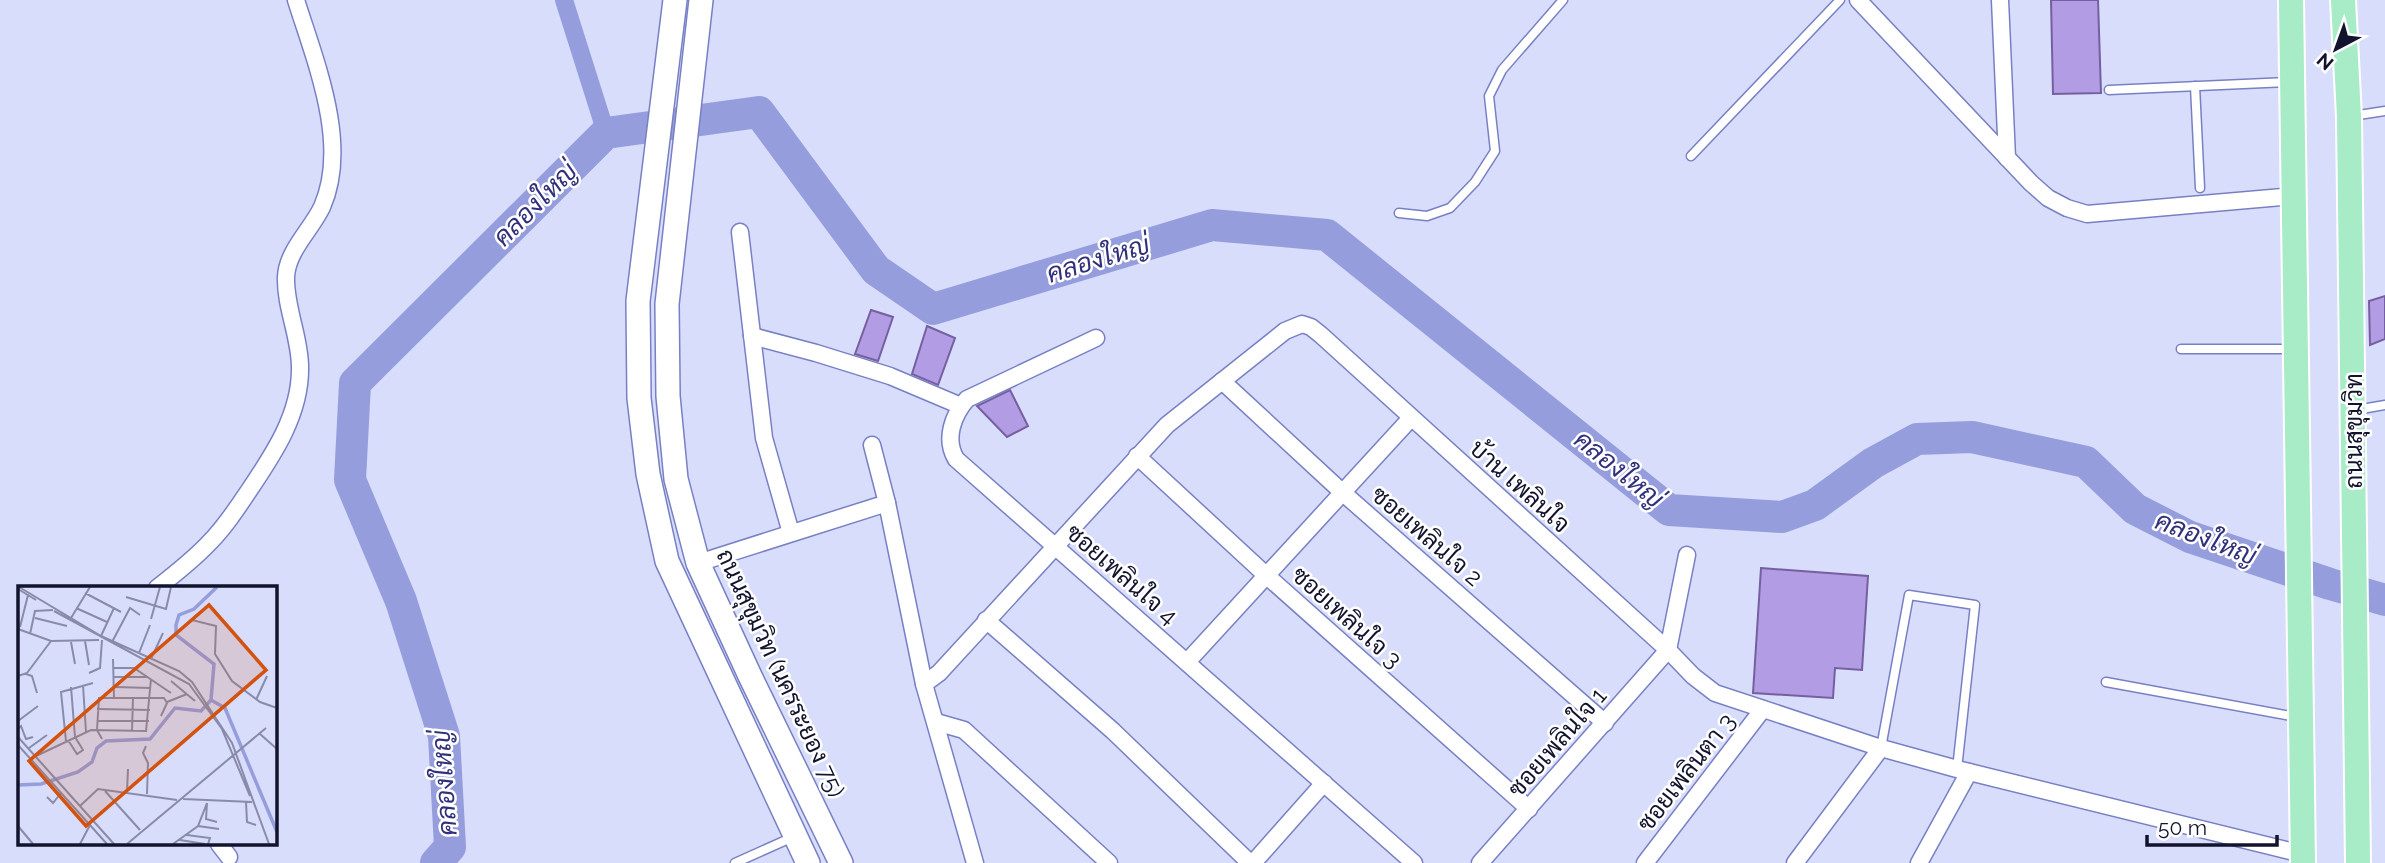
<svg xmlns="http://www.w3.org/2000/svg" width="2385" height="863" viewBox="0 0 2385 863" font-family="Raleway,Sarabun,sans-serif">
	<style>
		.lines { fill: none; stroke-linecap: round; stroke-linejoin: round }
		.canal { stroke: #959ddc; stroke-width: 18 }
		.river { stroke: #959ddc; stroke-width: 32 }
		.building { fill: #b29ce3; stroke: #755fa1; stroke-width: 2 }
		.lane-casing { stroke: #7880c4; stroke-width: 11 }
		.street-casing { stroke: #7880c4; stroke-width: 19 }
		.secondary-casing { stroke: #7880c4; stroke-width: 26 }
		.primary-casing { stroke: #fff; stroke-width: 28 }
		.lane { stroke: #fff; stroke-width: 8 }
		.street { stroke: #fff; stroke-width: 16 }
		.secondary { stroke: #fff; stroke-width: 23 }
		.primary { stroke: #a7ebc7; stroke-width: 24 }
		.labels { text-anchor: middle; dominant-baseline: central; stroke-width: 5; stroke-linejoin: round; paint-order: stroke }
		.street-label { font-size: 24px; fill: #12132d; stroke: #fff }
		.water-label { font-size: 26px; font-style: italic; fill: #31317b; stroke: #fff }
		.inset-river { fill: none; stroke: #959ddc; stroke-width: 3.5 }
		.inset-road { fill: none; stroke: #898ca9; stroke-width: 2 }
		.view { fill: #d3520f; fill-opacity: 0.15; stroke: #d3520f; stroke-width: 3.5 }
		.inset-edge { fill: none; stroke: #12132d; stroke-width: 3.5 }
	</style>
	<rect width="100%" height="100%" fill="#d8ddfb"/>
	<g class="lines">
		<path class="canal" d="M 564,0 L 606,133"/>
		<path class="river" d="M 436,863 L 450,847 L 444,736 L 401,601 L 350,480 L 355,383 L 606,133 L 759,112 L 876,270 L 933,309 L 1212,225 L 1327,235 L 1669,510 L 1782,517 L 1815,505 L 1873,463 L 1917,439 L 1972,437 L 2086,462 L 2135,509 L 2190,537 L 2330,584 L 2385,600"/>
	</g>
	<g class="building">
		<path d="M 2051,0 L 2098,0 L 2101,93 L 2053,94 Z"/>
		<path d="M 2385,296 L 2385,339 L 2370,345 L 2369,301 Z"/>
		<path d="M 871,310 L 893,317 L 878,361 L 855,354 Z"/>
		<path d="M 927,326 L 955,338 L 938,385 L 912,374 Z"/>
		<path d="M 1010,390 L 1028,426 L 1007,437 L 977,406 Z"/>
		<path d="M 1761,568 L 1868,576 L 1862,670 L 1835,668 L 1833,698 L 1753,693 Z"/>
	</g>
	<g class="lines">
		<g class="lane-casing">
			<g id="lane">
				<path d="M 2195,86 L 2200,188"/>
				<path d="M 2109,90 L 2290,82"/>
				<path d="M 2352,116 L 2385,111"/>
				<path d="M 1691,156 L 1840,0"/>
				<path d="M 1399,213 L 1427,216 L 1450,208 L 1475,182 L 1495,151 L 1489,96 L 1502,70 L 1563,0"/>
				<path d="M 2181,349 L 2293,349"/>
				<path d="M 2356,410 L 2385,405"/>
				<path d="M 2106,682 L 2296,717"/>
				<path d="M 1881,748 L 1909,595 L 1975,605 L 1957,769"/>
				<path d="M 735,863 L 793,837"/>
			</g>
		</g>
		<g class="street-casing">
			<g id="street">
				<path d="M 1858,0 L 2031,183 L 2048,198 L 2067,208 L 2087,214 L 2294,196"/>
				<path d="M 2000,0 L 2007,158"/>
				<path d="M 740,232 L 764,438 L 791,533"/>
				<path d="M 752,336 L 816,353 L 890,376 L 961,406"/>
				<path d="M 1096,338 L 967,399 C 953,415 944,439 956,459 L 1414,863"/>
				<path d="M 1222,381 L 1342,492 L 1605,723"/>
				<path d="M 872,445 L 887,503 L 924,684 L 975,863"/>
				<path d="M 1137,456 L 1267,576 L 1529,809"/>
				<path d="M 698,563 L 887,503"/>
				<path d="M 157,588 C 175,574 193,560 209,543 C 224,528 236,510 248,492 C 273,455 301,414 300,367 C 300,337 285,307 286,277 C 287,251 311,230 322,207 C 350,144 315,61 296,0"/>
				<path d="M 986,620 L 1113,731 L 1250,863"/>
				<path d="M 1187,662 L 1411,418"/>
				<path d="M 924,684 L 939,673 L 1167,425 L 1285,331 L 1302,324 L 1311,327 L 1321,335 L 1668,650 L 1693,676 L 1715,693 L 1881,748 L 1957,769 L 2302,854"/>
				<path d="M 936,722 L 964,730 L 1109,863"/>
				<path d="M 219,844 L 229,857"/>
				<path d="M 1253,863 L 1324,783"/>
				<path d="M 1480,863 L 1668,650 L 1687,555"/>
				<path d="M 1645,863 L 1763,709"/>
				<path d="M 1795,863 L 1881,748"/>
				<path d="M 1919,863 L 1969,772"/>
			</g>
		</g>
		<g class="secondary-casing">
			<g id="secondary">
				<path d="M 675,0 L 638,301 L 639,398 L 648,474 L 667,561 L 808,863"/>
				<path d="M 701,0 L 667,304 L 668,396 L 676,479 L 698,563 L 750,676 L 841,863"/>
			</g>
		</g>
		<g class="primary-casing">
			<g id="primary">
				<path d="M 2291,0 L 2303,863"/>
				<path d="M 2343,0 L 2349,117 L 2358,863"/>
			</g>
		</g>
		<use href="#lane" class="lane"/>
		<use href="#street" class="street"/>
		<use href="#secondary" class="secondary"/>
		<use href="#primary" class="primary"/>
	</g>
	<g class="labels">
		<g class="street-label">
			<text transform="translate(2353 431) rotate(-90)">ถนนสุขุมวิท</text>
			<text transform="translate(1520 486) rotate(42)">บ้าน เพลินใจ</text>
			<text transform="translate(1427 536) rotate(41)">ซอยเพลินใจ 2</text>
			<text transform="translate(1122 574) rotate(41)">ซอยเพลินใจ 4</text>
			<text transform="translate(1347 617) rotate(42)">ซอยเพลินใจ 3</text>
			<text transform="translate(781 673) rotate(65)">ถนนสุขุมวิท (นครระยอง 75)</text>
			<text transform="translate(1557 742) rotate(-49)">ซอยเพลินใจ 1</text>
			<text transform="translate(1686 772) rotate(-52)">ซอยเพลินตา 3</text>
		</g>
		<g class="water-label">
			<text transform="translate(535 204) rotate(-45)">คลองใหญ่</text>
			<text transform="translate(1098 259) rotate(-17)">คลองใหญ่</text>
			<text transform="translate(1619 469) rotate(39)">คลองใหญ่</text>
			<text transform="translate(2206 538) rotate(21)">คลองใหญ่</text>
			<text transform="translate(444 783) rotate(-94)">คลองใหญ่</text>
		</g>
	</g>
	<g transform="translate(18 586)">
		<rect width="259" height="259" fill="#d8ddfb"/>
		<path class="inset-river" d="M 193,114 L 207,122 L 259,246M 0,199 L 23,198 L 60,186 L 74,176 L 79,162 L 88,155 L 132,153 L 157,122 L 183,125 L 193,114 L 196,78 L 158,49 L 158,39 L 161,29 L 176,23 L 199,1"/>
		<path class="inset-road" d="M 1,1 L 83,50 L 161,85 L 174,96 L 214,157 L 251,258M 0,3 L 18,14M 67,7 L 103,26M 108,11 L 148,23 L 153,1M 58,22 L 89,36M 36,25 L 171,98 L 204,143 L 232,210M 17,32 L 49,40M 53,32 L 72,1M 133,33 L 142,1M 174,34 L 198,40 L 197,68 L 214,95 L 242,116 L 259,122M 2,41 L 10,9M 0,43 L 33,55 L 81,54M 12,48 L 17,25 L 35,24M 83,50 L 96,22M 67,55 L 71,79M 53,56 L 57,78M 94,56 L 112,22 L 122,29M 121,67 L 132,39M 95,73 L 96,112M 133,73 L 145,47M 96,82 L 116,82 L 153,107M 71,87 L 82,82 L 84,54M 8,88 L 14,90 L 19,107M 0,90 L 9,87 L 33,55M 95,91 L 130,91M 153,95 L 177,115M 65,99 L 68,146M 97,101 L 133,102M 238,114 L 249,90M 149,116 L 169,108M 79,123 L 132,124M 0,135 L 20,120M 80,135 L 131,135M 0,143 L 3,140 L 8,153 L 15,151M 114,145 L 115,112M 242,148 L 259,163M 0,151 L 96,258M 84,153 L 79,144 L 81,112 L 146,112 L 149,117 L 143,130M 50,154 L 59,168 L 65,164 L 57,151 L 53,101M 48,155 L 43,106 L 75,97M 0,159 L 89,258M 128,160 L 125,167 L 130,177 L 129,208M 11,162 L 29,149M 18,170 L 73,144 L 128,145 L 133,93M 87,205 L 122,244M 109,206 L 110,183M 29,211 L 35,217 L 43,207M 165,213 L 234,216M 228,216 L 229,236 L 238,239M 189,217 L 188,233 L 199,236M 62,220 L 80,203 L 159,214M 0,240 L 15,258M 180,240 L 201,243M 169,249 L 192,252 L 190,258M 162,254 L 187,258M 62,258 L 72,239M 109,258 L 248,142M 155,258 L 180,240 L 189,217"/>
		<path class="view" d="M 191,19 L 248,84 L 68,240 L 11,175 Z"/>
		<rect width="259" height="259" class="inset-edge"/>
	</g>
	<g transform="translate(2336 49) rotate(221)" stroke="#ffffff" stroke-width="5" paint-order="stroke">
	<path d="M0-5L12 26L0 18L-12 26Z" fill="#12132d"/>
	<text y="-10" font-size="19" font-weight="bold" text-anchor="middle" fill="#12132d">N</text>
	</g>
	<path d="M2147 835v10h130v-10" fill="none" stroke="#12132d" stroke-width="3.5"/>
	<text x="2158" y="835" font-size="21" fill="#12132d" stroke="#ffffff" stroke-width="5" paint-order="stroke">50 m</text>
</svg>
